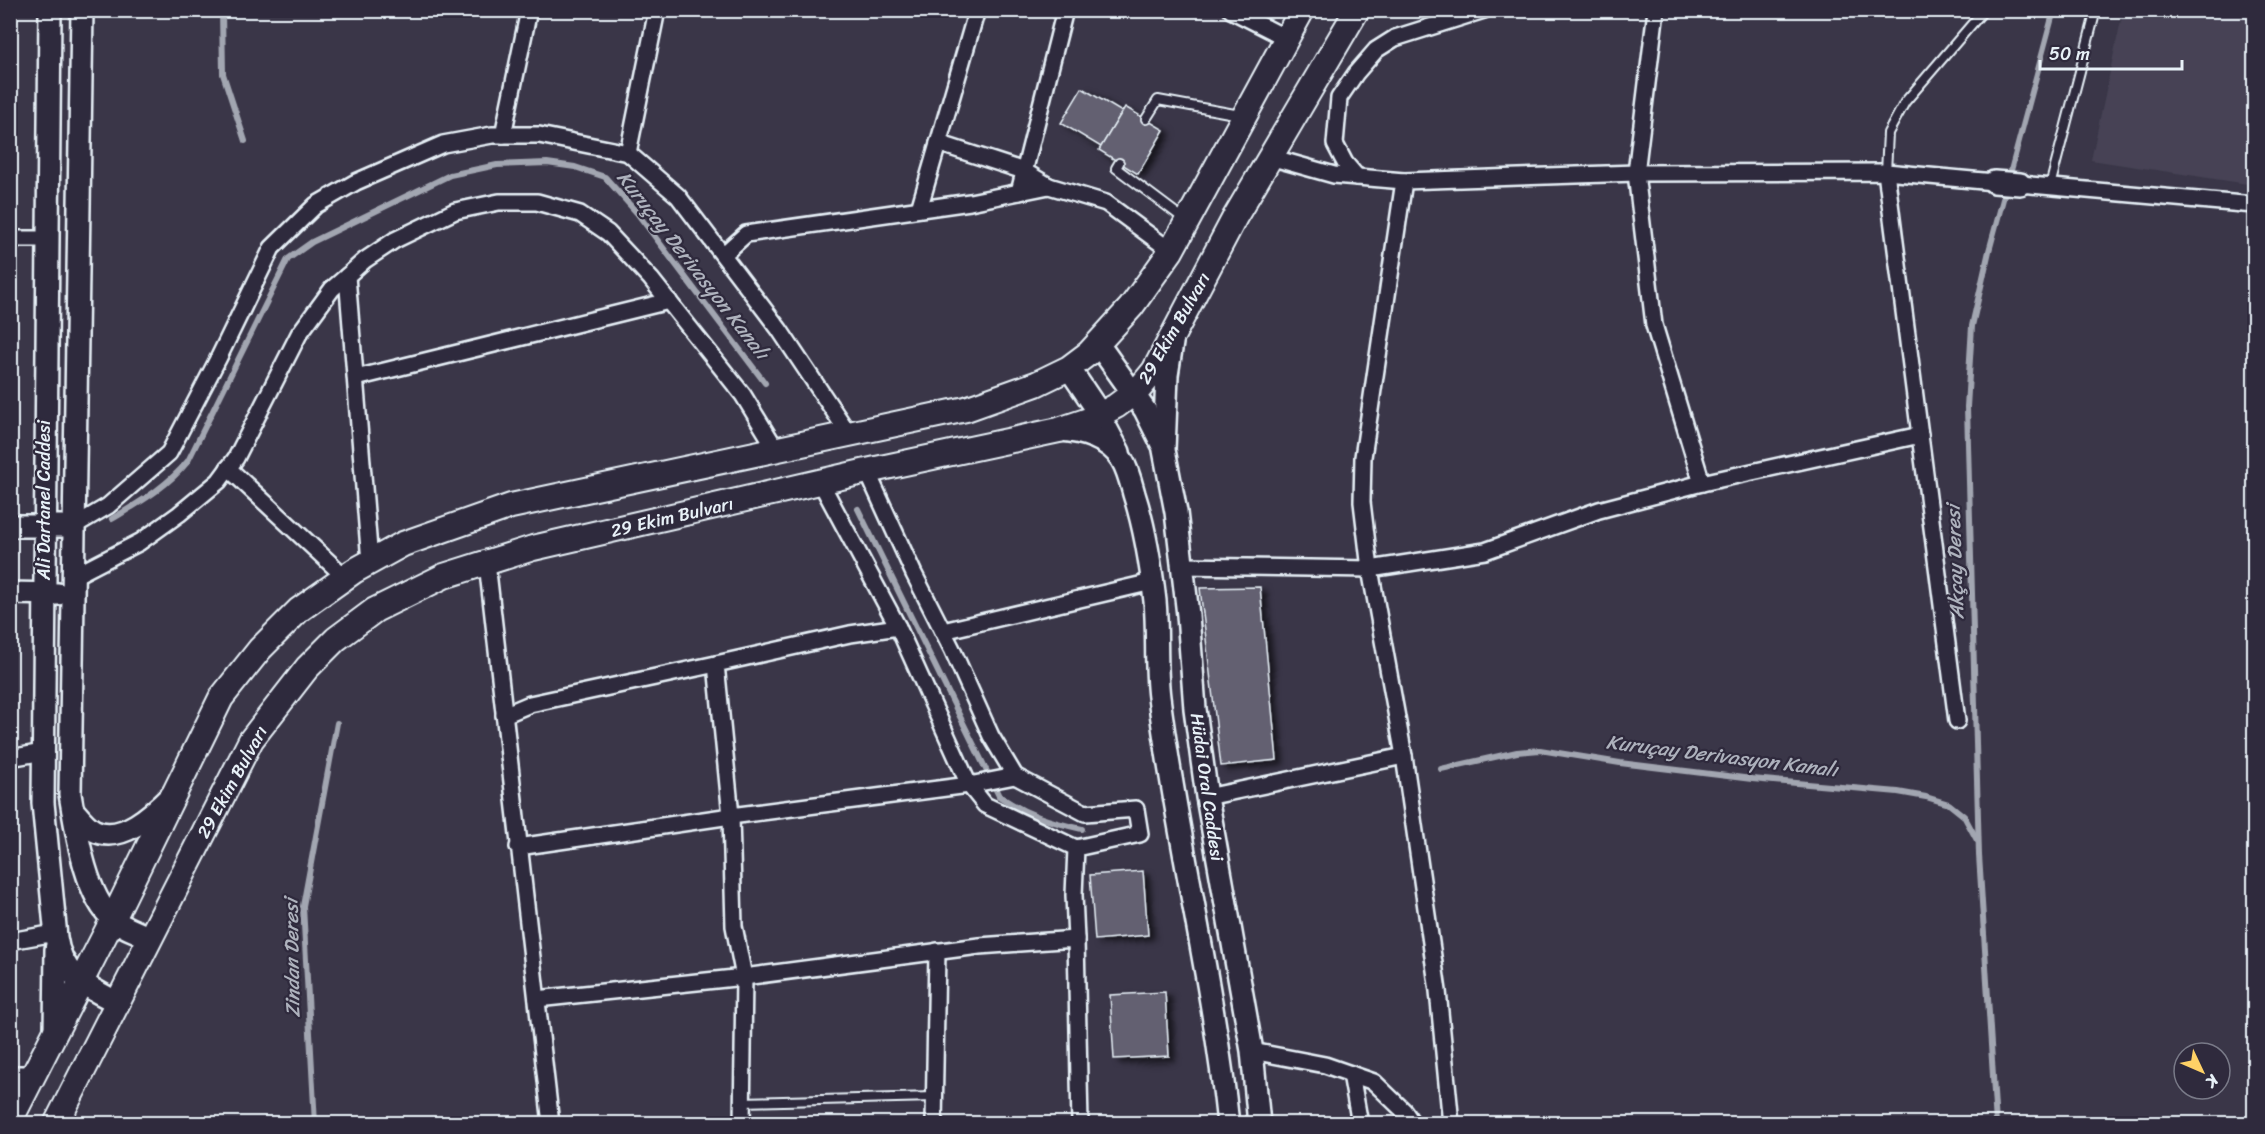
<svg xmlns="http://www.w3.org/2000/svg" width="2265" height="1134" viewBox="0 0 2265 1134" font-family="Sriracha,sans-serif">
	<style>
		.built { fill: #464354 }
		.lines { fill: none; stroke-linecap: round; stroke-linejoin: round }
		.stream { stroke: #a2a6b1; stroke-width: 6 }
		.building { fill: #636171; stroke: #e8f1f8; stroke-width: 1.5; filter: url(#shadow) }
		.lane-casing { stroke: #e8f1f8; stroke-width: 12 }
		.street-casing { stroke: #e8f1f8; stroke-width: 20 }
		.secondary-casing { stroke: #e8f1f8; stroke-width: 26 }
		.primary-casing { stroke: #e8f1f8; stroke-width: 28 }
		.lane { stroke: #2f2a3d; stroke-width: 8 }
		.street { stroke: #2f2a3d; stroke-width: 15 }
		.secondary { stroke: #2f2a3d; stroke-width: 21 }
		.primary { stroke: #2f2a3d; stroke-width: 24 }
		.labels { text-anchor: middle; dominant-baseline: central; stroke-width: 4.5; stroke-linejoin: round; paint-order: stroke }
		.street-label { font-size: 18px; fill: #e8f1f8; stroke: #2f2a3d }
		.water-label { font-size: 20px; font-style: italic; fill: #aeb2bd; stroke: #2f2a3d }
	</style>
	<defs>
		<filter id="shadow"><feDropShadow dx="6" dy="4" stdDeviation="3" flood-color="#0009"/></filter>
	</defs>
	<rect width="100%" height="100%" fill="#3a3648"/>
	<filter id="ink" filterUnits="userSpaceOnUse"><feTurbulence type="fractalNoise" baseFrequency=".0167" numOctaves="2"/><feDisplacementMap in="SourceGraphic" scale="12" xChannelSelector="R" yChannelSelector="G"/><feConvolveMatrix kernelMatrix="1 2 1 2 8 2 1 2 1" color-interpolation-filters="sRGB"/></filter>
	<g filter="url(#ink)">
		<path class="built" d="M 2123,11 L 2254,11 L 2254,185 L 2091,160 Z"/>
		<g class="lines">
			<g class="stream">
				<path d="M 222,10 L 223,74 L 245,141"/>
				<path d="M 2009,178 L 2054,10"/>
				<path d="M 858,509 L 999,796 C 1027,815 1050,822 1082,829"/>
				<path d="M 112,519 C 140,502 167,487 188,461 L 288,259 L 312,242 L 450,175 L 497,165 L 547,163 L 575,167 L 605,177 L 637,213 L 765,383"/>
				<path d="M 1441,769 L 1517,752 L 1540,750 L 1620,763 L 1752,779 L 1898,792 L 1926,797 L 1949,804 L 1964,816 L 1977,840"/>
				<path d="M 315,1124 L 303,906 L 337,723"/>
				<path d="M 1996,1124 L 1979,855 L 1967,407 L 1972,326 L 1989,251 L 2006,188"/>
			</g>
		</g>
		<g class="building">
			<path d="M 1082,88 L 1122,112 L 1101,147 L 1061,123 Z"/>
			<path d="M 1125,107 L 1164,130 L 1138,174 L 1099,150 Z"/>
			<path d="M 1260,587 L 1277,760 L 1221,766 L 1200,588 Z"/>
			<path d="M 1143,871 L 1148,935 L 1095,940 L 1090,875 Z"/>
			<path d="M 1165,992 L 1169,1056 L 1114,1059 L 1110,995 Z"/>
		</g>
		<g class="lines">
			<g class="lane-casing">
				<g id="lane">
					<path d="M 1146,119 L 1158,100 L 1240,115"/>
					<path d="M 1119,163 L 1116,168 L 1184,219"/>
					<path d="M 1886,172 L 1888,133 L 1905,102 L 1984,10"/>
					<path d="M 2050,186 L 2096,10"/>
					<path d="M 742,1102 L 934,1097"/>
				</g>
			</g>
			<g class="street-casing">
				<g id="street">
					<path d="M 1231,10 L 1286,38"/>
					<path d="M 1656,10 L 1636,173 L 1654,325 L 1702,483"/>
					<path d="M 503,135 L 529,10"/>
					<path d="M 938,143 L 1024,171 L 1049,186"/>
					<path d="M 628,153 L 657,10"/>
					<path d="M 1270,157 L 1334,175 L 1404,181 L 1636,173 L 1886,172 L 1994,182"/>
					<path d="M 1357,177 L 1345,163 L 1335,144 L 1339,98 L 1356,73 L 1376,50 L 1395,38 L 1484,10"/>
					<path d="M 1404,181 L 1363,457 L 1362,502 L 1370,569 L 1404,756 L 1438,991 L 1451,1124"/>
					<path d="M 2020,184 L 2254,205"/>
					<path d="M 1019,192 L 1065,10"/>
					<path d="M 919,209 L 977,10"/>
					<path d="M 10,239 L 47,239"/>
					<path d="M 724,254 L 746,234 L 970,202 L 1049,186 L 1106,203 L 1171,251"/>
					<path d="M 347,276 L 370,562"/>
					<path d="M 356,378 L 669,301"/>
					<path d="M 1920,435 L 1957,721"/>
					<path d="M 228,468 L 345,577"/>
					<path d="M 867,471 L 914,574 L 952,649 L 991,736 L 1015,776 L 1085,813 L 1136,809 L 1140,834 L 1076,848"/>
					<path d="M 821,483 L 898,627 L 969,785 L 985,805 L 1076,848 L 1074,895 L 1076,939"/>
					<path d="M 74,526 L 108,506 L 169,453 L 219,357 L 272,248 L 316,205 L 356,182 L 443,144 L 492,135 L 539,135 L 628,153 L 678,196 L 779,329 L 849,434"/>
					<path d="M 487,563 L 551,1124"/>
					<path d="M 1183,566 L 1370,569 L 1485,551 L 1599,510 L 1702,483 L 1920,435 L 1886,172"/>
					<path d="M 74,576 L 140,542 L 179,514 L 219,481 L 236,458 L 299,334 L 332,289 L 347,276 L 365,260 L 395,240 L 455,211 L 499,202 L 537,202 L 580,214 L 608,233 L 651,279 L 743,395 L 776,449"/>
					<path d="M 898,627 L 850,634 L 716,664 L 731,816 L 734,926 L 744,977 L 979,946 L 1076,939 L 1080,1124"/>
					<path d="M 943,631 L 1152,582"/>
					<path d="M 504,715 L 530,704 L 716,664"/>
					<path d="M 10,758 L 43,752"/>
					<path d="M 1207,797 L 1404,756"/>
					<path d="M 518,847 L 731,816 L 969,785 L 1015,776"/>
					<path d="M 10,941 L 55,933"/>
					<path d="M 537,999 L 744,977 L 742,1124"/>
					<path d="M 1252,1051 L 1325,1065 L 1374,1082 L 1404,1111 L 1413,1124"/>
					<path d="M 10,1074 L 34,1074"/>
					<path d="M 1351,1074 L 1360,1124"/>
					<path d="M 934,1124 L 937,951"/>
				</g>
			</g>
			<g class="secondary-casing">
				<g id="secondary">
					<path d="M 50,10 L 43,803 L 56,937 C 61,976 88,987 118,1003"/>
					<path d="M 82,10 L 70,794 C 76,829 85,896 113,919 C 123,928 139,932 150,938"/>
					<path d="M 1994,182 L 2020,184"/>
					<path d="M 1172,343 L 1167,375 L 1164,450 L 1176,512 L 1188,615 L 1195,709 L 1207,797 L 1252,1051 L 1259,1124"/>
					<path d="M 1098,344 L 1145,410 L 1162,444"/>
					<path d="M 1069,368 L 1094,405 L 1119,452"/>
					<path d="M 1059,430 C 1081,431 1110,439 1122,460 C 1128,470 1131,483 1134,494 C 1145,528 1151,566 1155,601 C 1158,633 1155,665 1159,697 C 1177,840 1213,980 1228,1124"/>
					<path d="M 10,526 L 74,526"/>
					<path d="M 10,593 L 58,594"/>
					<path d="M 73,810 C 79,817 85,825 93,830 C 121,845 154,813 172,795"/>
					<path d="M 55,1033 L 56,949"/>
				</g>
			</g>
			<g class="primary-casing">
				<g id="primary">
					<path d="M 10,1121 L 113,919 L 221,698 L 260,649 L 299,610 L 354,571 L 403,544 L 511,506 L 966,409 L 1036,384 L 1069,368 L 1089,353 L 1131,307 L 1171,251 L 1302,10"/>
					<path d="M 56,1124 L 251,740 L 307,668 L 336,639 L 375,610 L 444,576 L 533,548 L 867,471 L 1059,430 L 1092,419 L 1116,406 L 1139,389 L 1154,371 L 1235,217 L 1357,10"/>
				</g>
			</g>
			<use href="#lane" class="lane"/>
			<use href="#street" class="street"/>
			<use href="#secondary" class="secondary"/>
			<use href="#primary" class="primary"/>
		</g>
	</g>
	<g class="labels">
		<g class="street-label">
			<text transform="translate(1174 328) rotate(-60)">29 Ekim Bulvarı</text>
			<text transform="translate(44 500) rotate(-90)">Ali Dartanel Caddesi</text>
			<text transform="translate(672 517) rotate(-13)">29 Ekim Bulvarı</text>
			<text transform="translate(232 782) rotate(-61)">29 Ekim Bulvarı</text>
			<text transform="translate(1207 787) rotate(82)">Hüdai Oral Caddesi</text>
		</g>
		<g class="water-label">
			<text transform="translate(693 265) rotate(52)">Kuruçay Derivasyon Kanalı</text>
			<text transform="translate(1955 562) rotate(-92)">Akçay Deresi</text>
			<text transform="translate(1722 756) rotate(7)">Kuruçay Derivasyon Kanalı</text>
			<text transform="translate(292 958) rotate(-91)">Zindan Deresi</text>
		</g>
	</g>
	<rect width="2265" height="1134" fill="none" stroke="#2f2a3d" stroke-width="36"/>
	<rect x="18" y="18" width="2229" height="1098" fill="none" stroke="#e8f1f8" stroke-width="2" filter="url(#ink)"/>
	<g transform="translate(2202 1071) rotate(134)"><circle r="28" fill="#2f2a3d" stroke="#797a88" stroke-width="1.5"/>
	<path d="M0-4.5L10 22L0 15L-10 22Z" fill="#ffd166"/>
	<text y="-9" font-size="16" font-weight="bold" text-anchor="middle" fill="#e8f1f8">K</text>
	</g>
	<path d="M2040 60v9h142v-9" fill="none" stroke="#e8f1f8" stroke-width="3"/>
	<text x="2049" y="60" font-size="18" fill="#e8f1f8" stroke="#2f2a3d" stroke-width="4.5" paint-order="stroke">50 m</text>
</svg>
